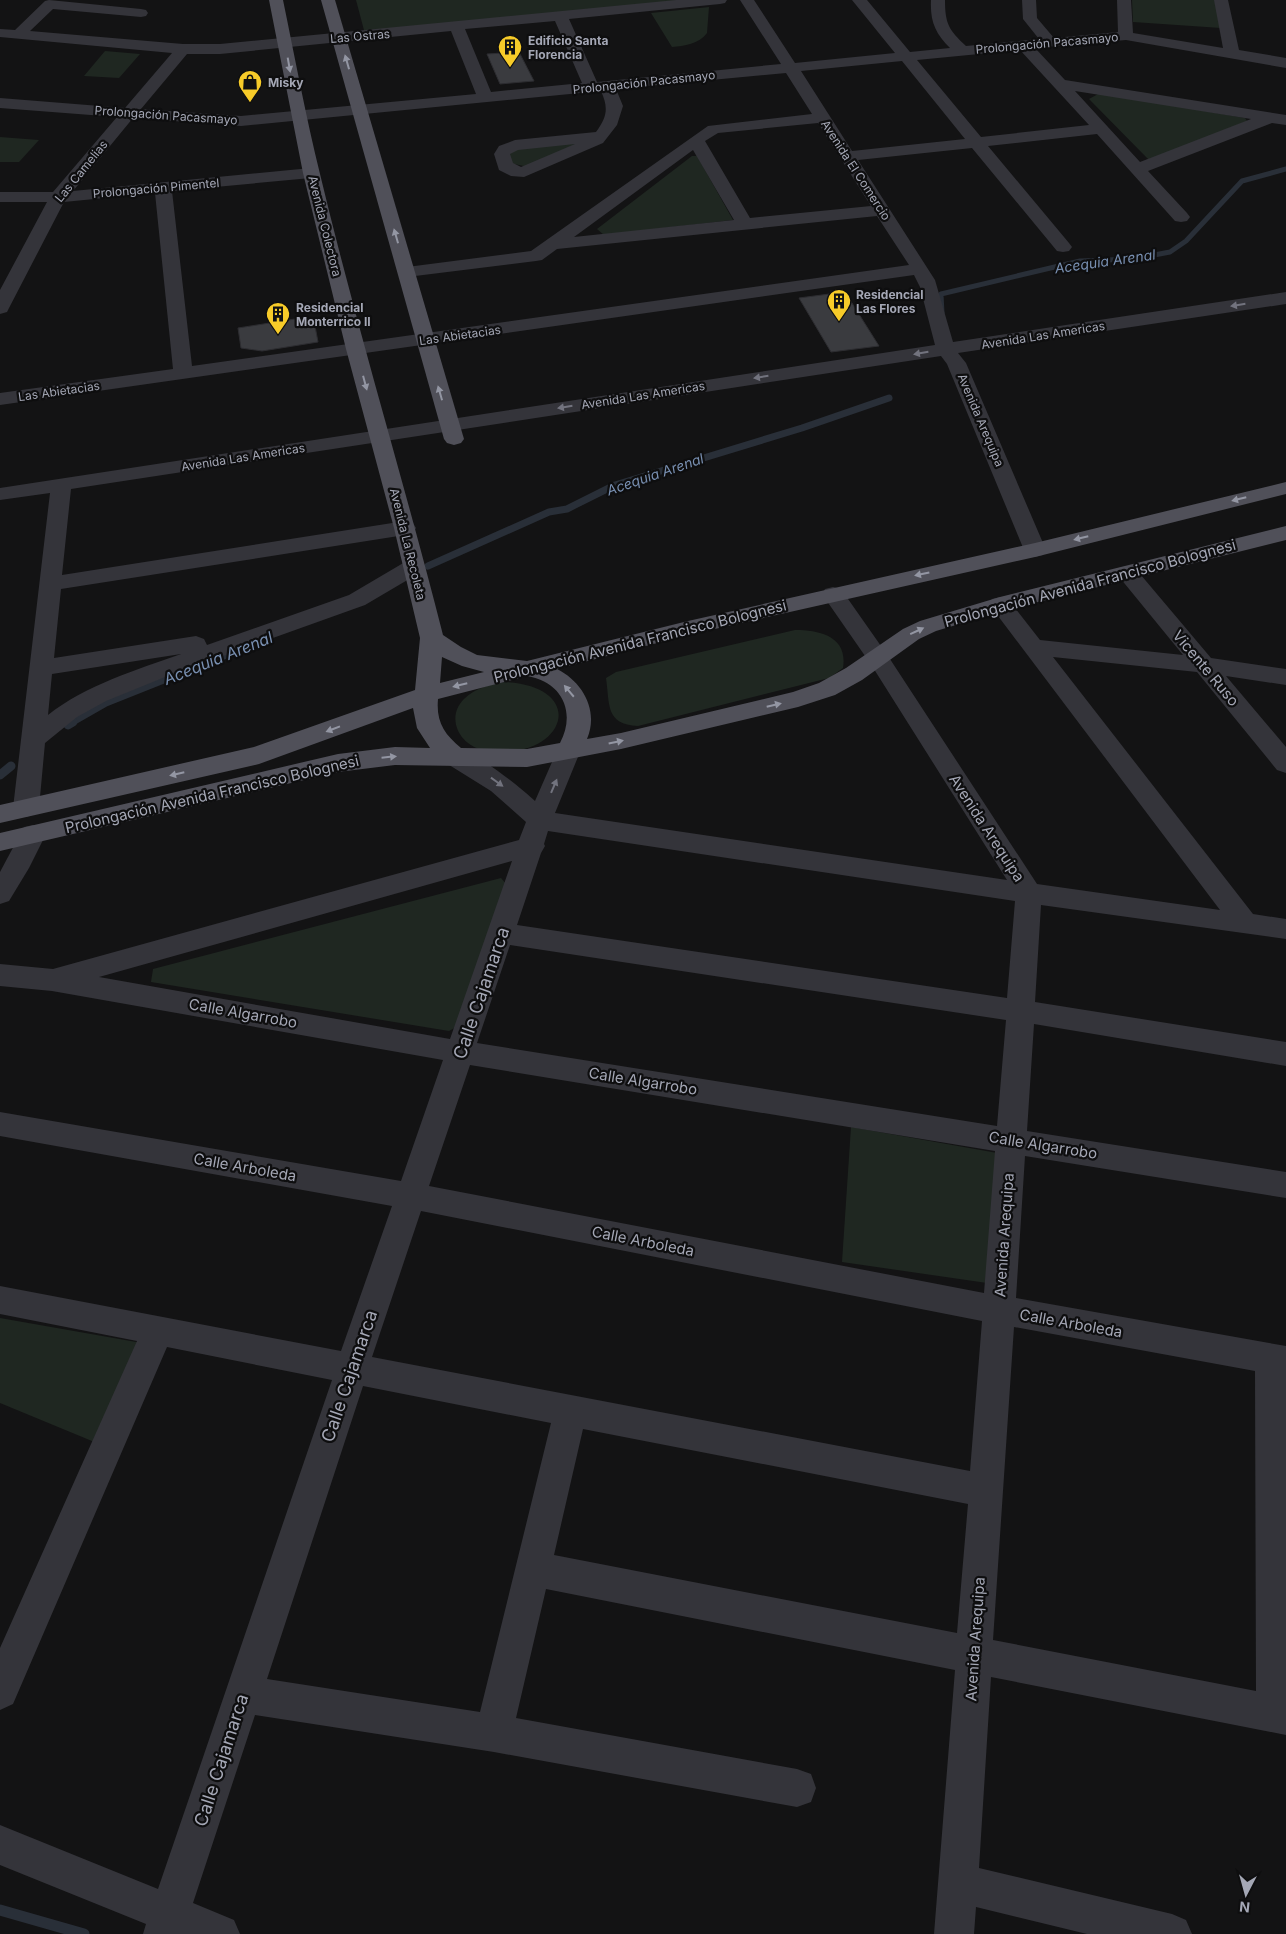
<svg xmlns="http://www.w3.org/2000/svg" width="1286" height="1934" viewBox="0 0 1286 1934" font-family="Inter,sans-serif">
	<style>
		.green { fill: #1f2721 }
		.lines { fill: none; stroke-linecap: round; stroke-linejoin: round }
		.stream-far3 { stroke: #292f38; stroke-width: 5 }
		.stream-far2 { stroke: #292f38; stroke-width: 7 }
		.stream-far1 { stroke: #292f38; stroke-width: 9 }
		.stream { stroke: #292f38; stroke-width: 11 }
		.building { fill: #3a3b3f; stroke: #2d2d31 }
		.minor { fill: #34343a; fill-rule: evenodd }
		.major { fill: #505059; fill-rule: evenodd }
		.oneway { fill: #9396a3 }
		.oneway2 { fill: #72737e }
		.labels { text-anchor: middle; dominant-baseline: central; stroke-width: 4.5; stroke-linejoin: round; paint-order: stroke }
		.far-street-label { font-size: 12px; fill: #a4a7b5; stroke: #0e0e0f }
		.far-poi-label { font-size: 12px; font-weight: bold; fill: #a4a7b5; stroke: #0e0e0f; text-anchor: start }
		.far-water-label { font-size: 14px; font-style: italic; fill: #7990b2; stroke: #0e0e0f }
		.street-label { font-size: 15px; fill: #a4a7b5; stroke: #0e0e0f }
		.water-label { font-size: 16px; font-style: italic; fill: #7990b2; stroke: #0e0e0f }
		.near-street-label { font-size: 18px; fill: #a4a7b5; stroke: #0e0e0f }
	</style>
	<rect width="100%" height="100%" fill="#131314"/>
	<g class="green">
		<path d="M 356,0 L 700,0 L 365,34 Z"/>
		<path d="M 1132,0 L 1216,0 L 1221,28 L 1133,22 Z"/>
		<path d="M 709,7 L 707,33 C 699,44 684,46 672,47 L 651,13 Z"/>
		<path d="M 105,51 L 140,54 L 119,78 L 84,76 Z"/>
		<path d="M 1100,93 L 1245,118 L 1247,121 L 1150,161 L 1089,99 Z"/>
		<path d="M 0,137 L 39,140 L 19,162 L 0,162 Z"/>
		<path d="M 580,140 L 585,144 L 528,167 L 510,163 L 510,148 Z"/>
		<path d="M 692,156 L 697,156 L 733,220 L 604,235 L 597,229 Z"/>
		<path d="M 795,630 C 821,630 848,637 843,668 L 829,678 L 638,726 C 605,724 610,705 606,678 L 616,672 Z"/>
		<path d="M 506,682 C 592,687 564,764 484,750 C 460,746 445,718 464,699 C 475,688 491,684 506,682 Z"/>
		<path d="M 501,878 L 507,885 L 458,1026 L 449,1031 L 151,982 L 153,969 Z"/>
		<path d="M 851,1127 L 1003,1154 L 994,1284 L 842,1262 Z"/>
		<path d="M 0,1318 L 142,1343 L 104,1446 L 0,1403 Z"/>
	</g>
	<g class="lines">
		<path class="stream-far3" d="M 942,313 L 941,294 L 1080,261 L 1133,259 L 1170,252 L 1186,241 L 1242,181 L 1286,169"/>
		<g class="stream-far2">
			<path d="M 428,566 L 549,512 L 567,509 L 615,485 L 802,428 L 889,398"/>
			<path d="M 71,723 L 106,703 L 234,652"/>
		</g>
		<g class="stream-far1">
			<path d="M 68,725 L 73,722"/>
			<path d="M 0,775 L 11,766"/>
		</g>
		<path class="stream" d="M 0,1910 L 84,1934"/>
	</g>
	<g class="building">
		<path d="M 519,52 L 534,81 L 500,84 L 487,54 Z"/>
		<path d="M 845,292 L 879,346 L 831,352 L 799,298 Z"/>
		<path d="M 295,319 L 314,321 L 318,342 L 262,351 L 241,348 L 238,328 Z"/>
	</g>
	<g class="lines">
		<g class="minor">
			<path d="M 49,0 L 141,9 L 146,10 L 148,13 L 146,16 L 141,17 L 53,9 L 30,31 L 183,44 L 220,44 L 676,0 L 727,0 L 725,3 L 720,4 L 569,19 L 597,82 L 781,64 L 740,0 L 754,0 L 795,63 L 895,53 L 852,0 L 867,0 L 910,52 L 950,48 C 935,33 930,21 931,0 L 945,0 C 945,24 949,30 966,46 L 1039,39 L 1023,19 L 1022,0 L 1036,0 L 1037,18 L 1054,38 L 1118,32 L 1117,0 L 1131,0 L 1133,33 L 1223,48 L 1214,0 L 1228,0 L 1239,50 L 1286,58 L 1286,68 L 1126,40 L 1035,48 L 1065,80 L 1286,115 L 1286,125 L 1272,123 L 1148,171 L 1187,213 L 1190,217 L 1187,221 L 1181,222 L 1175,221 L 1097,134 L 988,146 L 1069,243 L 1072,247 L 1069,251 L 1063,252 L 1057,251 L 972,148 L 858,160 L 935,280 L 953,342 L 1286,292 L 1286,304 L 958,353 L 966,363 L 1046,550 L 1043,555 L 1035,557 L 1027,555 L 1024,550 L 947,364 L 941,356 L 71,489 L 62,575 L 405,521 L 413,523 L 416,528 L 413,533 L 405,535 L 61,589 L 54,658 L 196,636 L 204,639 L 207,645 L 349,595 L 405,562 L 413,560 L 421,562 L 424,567 L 421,572 L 365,605 L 170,675 L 106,701 L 77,717 L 45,743 L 39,808 L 35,814 L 26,817 L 17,814 L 13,808 L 50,493 L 0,500 L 0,488 L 935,345 L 920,287 L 914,275 L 0,405 L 0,393 L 173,369 L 155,193 L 64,202 L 9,308 L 7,312 L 0,314 L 0,290 L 47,202 L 0,202 L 0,192 L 53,192 L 117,117 L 0,108 L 0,98 L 125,108 L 172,53 L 0,37 L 0,29 L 15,30 L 45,1 ZM 555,21 L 582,83 L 491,92 L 465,29 ZM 451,31 L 476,94 L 241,116 L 141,109 L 187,54 L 220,54 ZM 1020,50 L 1089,125 L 981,137 L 917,60 ZM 902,61 L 965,139 L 852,151 L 801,71 ZM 786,73 L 812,114 L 708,126 L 531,251 L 407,267 L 401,268 L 398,272 L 401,276 L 407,277 L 536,261 L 542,260 L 557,249 L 877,216 L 909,265 L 192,366 L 172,191 L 311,178 L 317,177 L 319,173 L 317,169 L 311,168 L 73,191 L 133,118 L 241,126 L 601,91 C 608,107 608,116 596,132 L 515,140 L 499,146 L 494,154 L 499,170 L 511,176 L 524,177 L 603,143 L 617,125 L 623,106 L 616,89 ZM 1075,91 L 1251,119 L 1140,162 ZM 818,123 L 871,206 L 750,218 L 705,141 L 718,133 ZM 575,144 L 521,167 L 513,163 L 510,154 L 518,150 ZM 693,150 L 734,220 L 574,237 ZM 181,654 C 136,670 86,685 48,715 L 52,674 Z"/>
			<path d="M 1127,566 L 1135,568 L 1211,658 L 1286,669 L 1286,685 L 1226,676 L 1286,747 L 1286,773 L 1277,770 L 1197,672 L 1053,657 L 1253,914 L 1286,919 L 1286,939 L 1041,905 L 1035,1002 L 1286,1042 L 1286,1066 L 1034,1024 L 1027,1131 L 1286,1172 L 1286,1198 L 1025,1156 L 1016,1298 L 1286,1346 L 1286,1735 L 991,1677 L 979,1868 L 1172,1914 L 1186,1920 L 1192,1934 L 1087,1934 L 976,1907 L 974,1934 L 934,1934 L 955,1670 L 546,1589 L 516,1718 L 797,1769 L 811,1774 L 816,1788 L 811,1802 L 797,1807 L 494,1752 L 255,1715 L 193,1903 L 234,1920 L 240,1934 L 143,1934 L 146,1924 L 0,1865 L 0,1825 L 158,1889 L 332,1380 L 167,1347 L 13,1704 L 0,1710 L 0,1648 L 137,1341 L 0,1314 L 0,1286 L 341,1351 L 392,1206 L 0,1136 L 0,1112 L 401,1181 L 443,1060 L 52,991 L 0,986 L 0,964 L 53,969 L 519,840 L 526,822 L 491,791 L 446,763 L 443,757 L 446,751 C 449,750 451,749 454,749 C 471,747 521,788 535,801 L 559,746 L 568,743 L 577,746 L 580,752 L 555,813 L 1007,880 L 872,666 L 822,594 L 825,589 L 833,587 L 841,589 L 888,656 L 1037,884 L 1220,910 L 989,604 L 992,599 L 1000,597 L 1008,599 L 1040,640 L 1183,655 L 1116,573 L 1119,568 ZM 548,831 L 1015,901 L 1007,998 L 517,925 L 541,853 L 545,846 L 544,844 ZM 512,861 L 450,1039 L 99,977 ZM 510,945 L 1006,1020 L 997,1126 L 477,1043 ZM 470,1065 L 995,1151 L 984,1293 L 429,1186 ZM 421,1211 L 982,1321 L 970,1471 L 372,1357 ZM 1014,1327 L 1255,1371 L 1256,1691 L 993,1640 ZM 363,1386 L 551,1423 L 480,1712 L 267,1679 ZM 583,1429 L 968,1504 L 957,1633 L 554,1555 Z"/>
			<path d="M 33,825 L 42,827 L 46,834 L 29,868 L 9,901 L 0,904 L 0,872 L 24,827 Z"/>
		</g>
		<g class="major">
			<path d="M 269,0 L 283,0 C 295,58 306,117 320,174 C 357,329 404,481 443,635 L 461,647 L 477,655 L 527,661 L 688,621 L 1035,543 L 1286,482 L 1286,494 L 1035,557 L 688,635 L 557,669 C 583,682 599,711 587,739 L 621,733 L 793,692 L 819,683 L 846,668 L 903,629 L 920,621 L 1000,597 L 1286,526 L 1286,540 L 1006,610 L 936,631 L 919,639 L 862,680 L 835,695 L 798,707 L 621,749 L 527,767 L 395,765 L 338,772 L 0,851 L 0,833 L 338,754 L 395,747 L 430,748 L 417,728 L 413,708 L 259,764 L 0,823 L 0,805 L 254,747 L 415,690 L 420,638 L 394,528 L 346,349 L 303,173 ZM 442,657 L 462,666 L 484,672 L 440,683 ZM 527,676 C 563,682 576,713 560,743 L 527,749 L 461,748 C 444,734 436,722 438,699 Z"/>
			<path d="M 321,0 L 335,0 L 464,439 L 461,443 L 454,445 L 447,443 L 444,439 Z"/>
		</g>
	</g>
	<defs><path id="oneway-solid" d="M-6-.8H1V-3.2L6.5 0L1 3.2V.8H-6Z" transform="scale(1.25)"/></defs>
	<g class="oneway">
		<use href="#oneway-solid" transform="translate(347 62) rotate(-106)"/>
		<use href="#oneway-solid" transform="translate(289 65) rotate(80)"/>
		<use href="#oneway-solid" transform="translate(396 236) rotate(-106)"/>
		<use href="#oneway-solid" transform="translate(365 383) rotate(75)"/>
		<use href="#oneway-solid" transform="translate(440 393) rotate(-106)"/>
		<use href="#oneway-solid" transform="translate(1239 499) rotate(166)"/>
		<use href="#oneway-solid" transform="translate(1081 538) rotate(166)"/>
		<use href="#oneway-solid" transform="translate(922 574) rotate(168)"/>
		<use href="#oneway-solid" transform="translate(917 631) rotate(-25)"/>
		<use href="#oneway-solid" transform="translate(460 685) rotate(166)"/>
		<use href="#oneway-solid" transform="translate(569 691) rotate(-130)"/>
		<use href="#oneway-solid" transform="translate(774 705) rotate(-13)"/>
		<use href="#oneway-solid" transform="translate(333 729) rotate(159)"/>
		<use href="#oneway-solid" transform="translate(616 742) rotate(-12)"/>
		<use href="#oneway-solid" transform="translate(389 757) rotate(-6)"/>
		<use href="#oneway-solid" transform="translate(177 774) rotate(167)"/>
	</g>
	<g class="oneway2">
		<use href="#oneway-solid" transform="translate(1238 305) rotate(171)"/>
		<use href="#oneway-solid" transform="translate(921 353) rotate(170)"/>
		<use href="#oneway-solid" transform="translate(761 377) rotate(171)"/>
		<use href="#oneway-solid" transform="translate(565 407) rotate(171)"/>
		<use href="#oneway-solid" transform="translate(497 782) rotate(36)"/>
		<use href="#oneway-solid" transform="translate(554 786) rotate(-67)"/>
	</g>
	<defs>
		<g id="building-pin" transform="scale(1.25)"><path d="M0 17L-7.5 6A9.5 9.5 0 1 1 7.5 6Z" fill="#f7cb29" stroke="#0e0e0f"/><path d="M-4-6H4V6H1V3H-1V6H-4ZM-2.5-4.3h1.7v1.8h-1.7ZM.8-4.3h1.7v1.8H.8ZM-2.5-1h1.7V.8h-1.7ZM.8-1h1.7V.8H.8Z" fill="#111"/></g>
		<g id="shop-pin" transform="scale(1.25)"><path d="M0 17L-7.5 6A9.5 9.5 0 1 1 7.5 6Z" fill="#f7cb29" stroke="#0e0e0f"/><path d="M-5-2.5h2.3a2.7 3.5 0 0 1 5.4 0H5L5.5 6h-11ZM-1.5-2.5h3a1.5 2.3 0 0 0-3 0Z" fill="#111"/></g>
	</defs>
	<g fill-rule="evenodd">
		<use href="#building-pin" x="510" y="47"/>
		<use href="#shop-pin" x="250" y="82"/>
		<use href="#building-pin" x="839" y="301"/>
		<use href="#building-pin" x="278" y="314"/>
	</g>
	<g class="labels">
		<g class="far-street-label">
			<text transform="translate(360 36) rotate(-5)">Las Ostras</text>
			<text transform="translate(1047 43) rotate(-5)">Prolongación Pacasmayo</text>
			<text transform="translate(644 82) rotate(-6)">Prolongación Pacasmayo</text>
			<text transform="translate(166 115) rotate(4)">Prolongación Pacasmayo</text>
			<text transform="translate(856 170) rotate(57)">Avenida El Comercio</text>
			<text transform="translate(81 171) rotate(-51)">Las Camelias</text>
			<text transform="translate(156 188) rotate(-5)">Prolongación Pimentel</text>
			<text transform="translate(325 226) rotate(76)">Avenida Colectora</text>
			<text transform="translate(460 335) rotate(-8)">Las Abietacias</text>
			<text transform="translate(1043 335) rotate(-9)">Avenida Las Americas</text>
			<text transform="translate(59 391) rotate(-8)">Las Abietacias</text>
			<text transform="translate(643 395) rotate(-9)">Avenida Las Americas</text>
			<text transform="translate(981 420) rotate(67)">Avenida Arequipa</text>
			<text transform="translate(243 457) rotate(-9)">Avenida Las Americas</text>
			<text transform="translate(408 544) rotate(76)">Avenida La Recoleta</text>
		</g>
		<g class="far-poi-label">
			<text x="528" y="40">Edificio Santa<tspan x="528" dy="14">Florencia</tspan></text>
			<text x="268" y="82">Misky</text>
			<text x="856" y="294">Residencial<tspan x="856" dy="14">Las Flores</tspan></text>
			<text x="296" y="307">Residencial<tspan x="296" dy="14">Monterrico II</tspan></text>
		</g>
		<g class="far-water-label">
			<text transform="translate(1105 261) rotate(-8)">Acequia Arenal</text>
			<text transform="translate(655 474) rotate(-19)">Acequia Arenal</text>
		</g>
		<g class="street-label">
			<text transform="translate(1090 583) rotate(-15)">Prolongación Avenida Francisco Bolognesi</text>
			<text transform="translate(640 641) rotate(-14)">Prolongación Avenida Francisco Bolognesi</text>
			<text transform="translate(1206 668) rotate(50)">Vicente Ruso</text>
			<text transform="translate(212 794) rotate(-13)">Prolongación Avenida Francisco Bolognesi</text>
			<text transform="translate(987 828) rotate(57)">Avenida Arequipa</text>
			<text transform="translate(243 1013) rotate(10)">Calle Algarrobo</text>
			<text transform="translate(643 1081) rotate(9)">Calle Algarrobo</text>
			<text transform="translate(1043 1145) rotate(9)">Calle Algarrobo</text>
			<text transform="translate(245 1167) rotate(10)">Calle Arboleda</text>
			<text transform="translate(1004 1235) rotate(-86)">Avenida Arequipa</text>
			<text transform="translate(643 1241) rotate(11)">Calle Arboleda</text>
			<text transform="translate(1071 1323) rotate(10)">Calle Arboleda</text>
			<text transform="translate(975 1639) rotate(-86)">Avenida Arequipa</text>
		</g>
		<g class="water-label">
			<text transform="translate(218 658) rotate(-22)">Acequia Arenal</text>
		</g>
		<g class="near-street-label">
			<text transform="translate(481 993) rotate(-71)">Calle Cajamarca</text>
			<text transform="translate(349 1376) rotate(-71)">Calle Cajamarca</text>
			<text transform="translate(221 1760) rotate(-72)">Calle Cajamarca</text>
		</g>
	</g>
	<g transform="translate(1246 1894) rotate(186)" stroke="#0e0e0f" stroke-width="4" paint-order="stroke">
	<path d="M0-4L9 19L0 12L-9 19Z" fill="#a4a7b5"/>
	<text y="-8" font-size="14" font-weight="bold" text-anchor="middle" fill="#a4a7b5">N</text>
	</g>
</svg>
